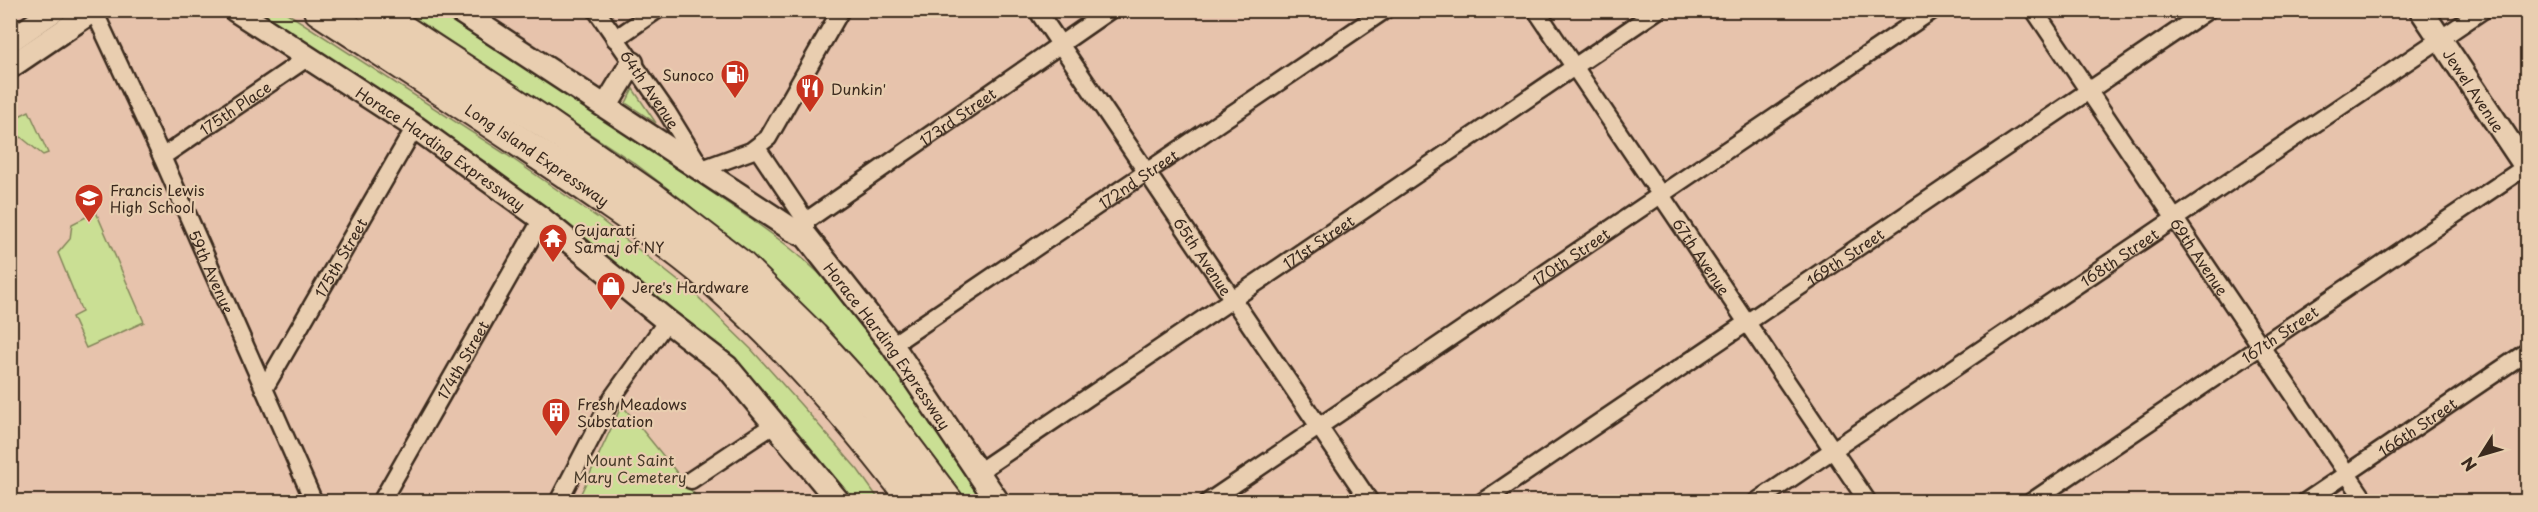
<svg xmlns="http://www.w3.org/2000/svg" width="2538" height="512" viewBox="0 0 2538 512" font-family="'Playpen Sans',sans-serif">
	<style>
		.green { fill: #cadf94; stroke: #828459; stroke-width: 1.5 }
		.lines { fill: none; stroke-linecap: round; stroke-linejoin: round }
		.street-casing { stroke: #3b2a1e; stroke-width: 21 }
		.secondary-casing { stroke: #3b2a1e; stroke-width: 27 }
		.highway-casing { stroke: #3b2a1e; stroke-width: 34 }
		.street { stroke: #e9ceb0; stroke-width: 16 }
		.secondary { stroke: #e9ceb0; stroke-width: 22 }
		.highway { stroke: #e9ceb0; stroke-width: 30 }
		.labels { text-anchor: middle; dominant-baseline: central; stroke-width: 4.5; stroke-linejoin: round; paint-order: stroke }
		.poi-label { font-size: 15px; fill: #3b2a1e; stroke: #e9ceb0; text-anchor: start }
		.street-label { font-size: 15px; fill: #3b2a1e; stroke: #e9ceb0 }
		.park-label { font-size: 15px; fill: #493c2a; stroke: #e9ceb0 }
	</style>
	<rect width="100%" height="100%" fill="#e7c3ac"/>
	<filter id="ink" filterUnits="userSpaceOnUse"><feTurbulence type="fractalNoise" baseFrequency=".0167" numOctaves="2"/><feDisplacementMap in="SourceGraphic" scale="12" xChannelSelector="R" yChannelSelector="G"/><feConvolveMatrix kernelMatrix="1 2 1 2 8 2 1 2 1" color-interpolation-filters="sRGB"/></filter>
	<g filter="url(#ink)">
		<g class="green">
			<path d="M 253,11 L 284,11 L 507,155 L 601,220 L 696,295 L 751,349 L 810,415 L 858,470 L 880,501 L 853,501 L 745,371 L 643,285 L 490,165 Z"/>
			<path d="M 404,11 L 436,11 C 524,67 612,124 698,183 C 747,217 802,250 840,296 C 893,360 936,433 982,501 L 959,501 L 772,281 L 688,204 L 633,162 Z"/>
			<path d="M 633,89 L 656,123 L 626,103 Z"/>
			<path d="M 29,111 L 48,153 L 43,155 L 11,129 L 11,120 Z"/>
			<path d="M 96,212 L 144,322 L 86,348 L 72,317 L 82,312 L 58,253 L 70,239 L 72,224 Z"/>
			<path d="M 622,405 L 700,501 L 577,502 Z"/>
		</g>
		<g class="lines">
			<g class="street-casing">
				<g id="street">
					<path id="s1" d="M 596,10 L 667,112 L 702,169 L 751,151 L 768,138 L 841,10"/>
					<path id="s2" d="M 1037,10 L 1370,502"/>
					<path id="s3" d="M 1536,10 L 1868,502"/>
					<path id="s4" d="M 2034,10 L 2366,502"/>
					<path id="s5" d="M 94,11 L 162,157 L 314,502"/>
					<path d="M 615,39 L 657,10"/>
					<path d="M 757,148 L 806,221 L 806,231"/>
					<path id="s6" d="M 162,157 L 307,58"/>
					<path id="s7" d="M 806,221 L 1110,10"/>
					<path id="s8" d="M 892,345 L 1385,10"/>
					<path id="s9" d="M 264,389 L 415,127"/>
					<path id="s10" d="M 978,472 L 1658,10"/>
					<path d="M 691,480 L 775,424"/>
					<path id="s11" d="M 381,502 L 542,219"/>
					<path d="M 558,502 L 612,398 L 667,321"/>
					<path id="s12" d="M 1208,502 L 1933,10"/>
					<path id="s13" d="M 1482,502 L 2208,10"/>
					<path id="s14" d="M 1756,502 L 2483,10"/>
					<path id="s15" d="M 2031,502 L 2528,165"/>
					<path id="s16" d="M 2305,502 L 2528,351"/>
				</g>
			</g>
			<g class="secondary-casing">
				<g id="secondary">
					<path id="s17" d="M 235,10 L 415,127 L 542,219 L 667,321 L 727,367 L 839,502"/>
					<path id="s18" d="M 458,10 L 793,230 L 806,236 L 892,345 L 998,502"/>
					<path id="s19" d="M 2421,10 L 2528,170"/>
					<path d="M 10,41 L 55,10"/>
					<path d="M 10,67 L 94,10"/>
					<path d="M 606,106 L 632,63"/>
				</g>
			</g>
			<g class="highway-casing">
				<g id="highway">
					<path id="s20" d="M 319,10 C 409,69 500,127 588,188 C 634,220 682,251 723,289 C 794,352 857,426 915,502"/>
					<path d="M 372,10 L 545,123 L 650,196 L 740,265 L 813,337 L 874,404 L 948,502"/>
				</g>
			</g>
			<use href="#street" class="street"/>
			<use href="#secondary" class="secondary"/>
			<use href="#highway" class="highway"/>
		</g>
	</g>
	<defs>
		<g id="fuel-pin" transform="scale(1.5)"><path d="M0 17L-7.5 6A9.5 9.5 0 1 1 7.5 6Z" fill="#c8321e" stroke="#e9ceb0"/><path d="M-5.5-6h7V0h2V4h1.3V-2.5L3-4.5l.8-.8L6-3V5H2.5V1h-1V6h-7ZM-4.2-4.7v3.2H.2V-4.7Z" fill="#fff"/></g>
		<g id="restaurant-pin" transform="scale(1.5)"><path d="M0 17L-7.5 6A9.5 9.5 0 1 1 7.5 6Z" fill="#c8321e" stroke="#e9ceb0"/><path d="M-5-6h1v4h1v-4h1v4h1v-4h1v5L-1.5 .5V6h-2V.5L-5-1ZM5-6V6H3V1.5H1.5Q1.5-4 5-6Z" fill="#fff"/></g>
		<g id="school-pin" transform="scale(1.5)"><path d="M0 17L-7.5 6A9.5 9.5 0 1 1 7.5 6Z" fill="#c8321e" stroke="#e9ceb0"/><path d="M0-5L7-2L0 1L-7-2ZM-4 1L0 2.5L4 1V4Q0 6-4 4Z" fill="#fff"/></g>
		<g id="temple-pin" transform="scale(1.5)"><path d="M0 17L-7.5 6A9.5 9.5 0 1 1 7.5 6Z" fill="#c8321e" stroke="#e9ceb0"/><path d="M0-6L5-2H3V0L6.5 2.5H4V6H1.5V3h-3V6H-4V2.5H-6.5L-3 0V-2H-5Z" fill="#fff"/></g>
		<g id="shop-pin" transform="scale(1.5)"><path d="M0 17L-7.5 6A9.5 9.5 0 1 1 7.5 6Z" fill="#c8321e" stroke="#e9ceb0"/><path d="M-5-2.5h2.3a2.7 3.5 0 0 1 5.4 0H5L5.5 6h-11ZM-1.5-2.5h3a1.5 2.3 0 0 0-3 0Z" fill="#fff"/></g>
		<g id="building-pin" transform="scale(1.5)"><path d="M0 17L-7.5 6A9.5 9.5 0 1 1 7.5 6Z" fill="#c8321e" stroke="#e9ceb0"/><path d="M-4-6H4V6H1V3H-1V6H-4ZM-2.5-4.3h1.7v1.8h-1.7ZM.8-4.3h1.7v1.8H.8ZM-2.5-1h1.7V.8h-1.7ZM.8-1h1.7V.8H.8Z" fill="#fff"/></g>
	</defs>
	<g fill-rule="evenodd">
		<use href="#fuel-pin" x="735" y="74"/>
		<use href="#restaurant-pin" x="810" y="88"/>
		<use href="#school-pin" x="89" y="198"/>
		<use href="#temple-pin" x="553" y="238"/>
		<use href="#shop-pin" x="611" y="286"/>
		<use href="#building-pin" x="556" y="412"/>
	</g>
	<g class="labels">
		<g class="poi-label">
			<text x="714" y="74" text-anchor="end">Sunoco</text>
			<text x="831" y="88">Dunkin'</text>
			<text x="110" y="189">Francis Lewis<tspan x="110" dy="17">High School</tspan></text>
			<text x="574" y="229">Gujarati<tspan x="574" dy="17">Samaj of NY</tspan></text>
			<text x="632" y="286">Jere's Hardware</text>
			<text x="577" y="403">Fresh Meadows<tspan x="577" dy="17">Substation</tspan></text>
		</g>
		<g class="street-label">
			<text stroke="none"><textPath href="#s1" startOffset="96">64th Avenue</textPath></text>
			<text stroke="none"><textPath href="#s19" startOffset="96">Jewel Avenue</textPath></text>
			<text stroke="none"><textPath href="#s6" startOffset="88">175th Place</textPath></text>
			<text stroke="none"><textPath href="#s7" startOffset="184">173rd Street</textPath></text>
			<text stroke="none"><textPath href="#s17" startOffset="248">Horace Harding Expressway</textPath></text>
			<text stroke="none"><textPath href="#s20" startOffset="262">Long Island Expressway</textPath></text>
			<text stroke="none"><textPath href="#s8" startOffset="297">172nd Street</textPath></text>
			<text stroke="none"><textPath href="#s10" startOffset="411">171st Street</textPath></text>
			<text stroke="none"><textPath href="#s2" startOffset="297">65th Avenue</textPath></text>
			<text stroke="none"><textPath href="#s12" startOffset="438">170th Street</textPath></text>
			<text stroke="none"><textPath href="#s3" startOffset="297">67th Avenue</textPath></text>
			<text stroke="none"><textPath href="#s13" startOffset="438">169th Street</textPath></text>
			<text stroke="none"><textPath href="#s14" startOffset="438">168th Street</textPath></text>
			<text stroke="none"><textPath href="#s4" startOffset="297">69th Avenue</textPath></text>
			<text stroke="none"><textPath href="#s9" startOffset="152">175th Street</textPath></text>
			<text stroke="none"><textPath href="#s5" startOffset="286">59th Avenue</textPath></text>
			<text stroke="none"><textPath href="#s15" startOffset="300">167th Street</textPath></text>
			<text stroke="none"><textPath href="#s18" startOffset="552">Horace Harding Expressway</textPath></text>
			<text stroke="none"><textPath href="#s11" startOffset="164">174th Street</textPath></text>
			<text stroke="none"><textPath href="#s16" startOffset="135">166th Street</textPath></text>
		</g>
		<g class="park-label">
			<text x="630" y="459">Mount Saint<tspan x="630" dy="17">Mary Cemetery</tspan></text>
		</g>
	</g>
	<rect width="2538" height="512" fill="none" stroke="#e9ceb0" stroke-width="36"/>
	<rect x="18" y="18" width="2502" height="476" fill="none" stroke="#3b2a1e" stroke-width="2" filter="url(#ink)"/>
	<g transform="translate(2481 455) rotate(233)" stroke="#e9ceb0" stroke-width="4.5" paint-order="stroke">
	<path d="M0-4.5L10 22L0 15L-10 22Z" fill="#3b2a1e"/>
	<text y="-9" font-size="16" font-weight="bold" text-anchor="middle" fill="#3b2a1e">N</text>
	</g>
</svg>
